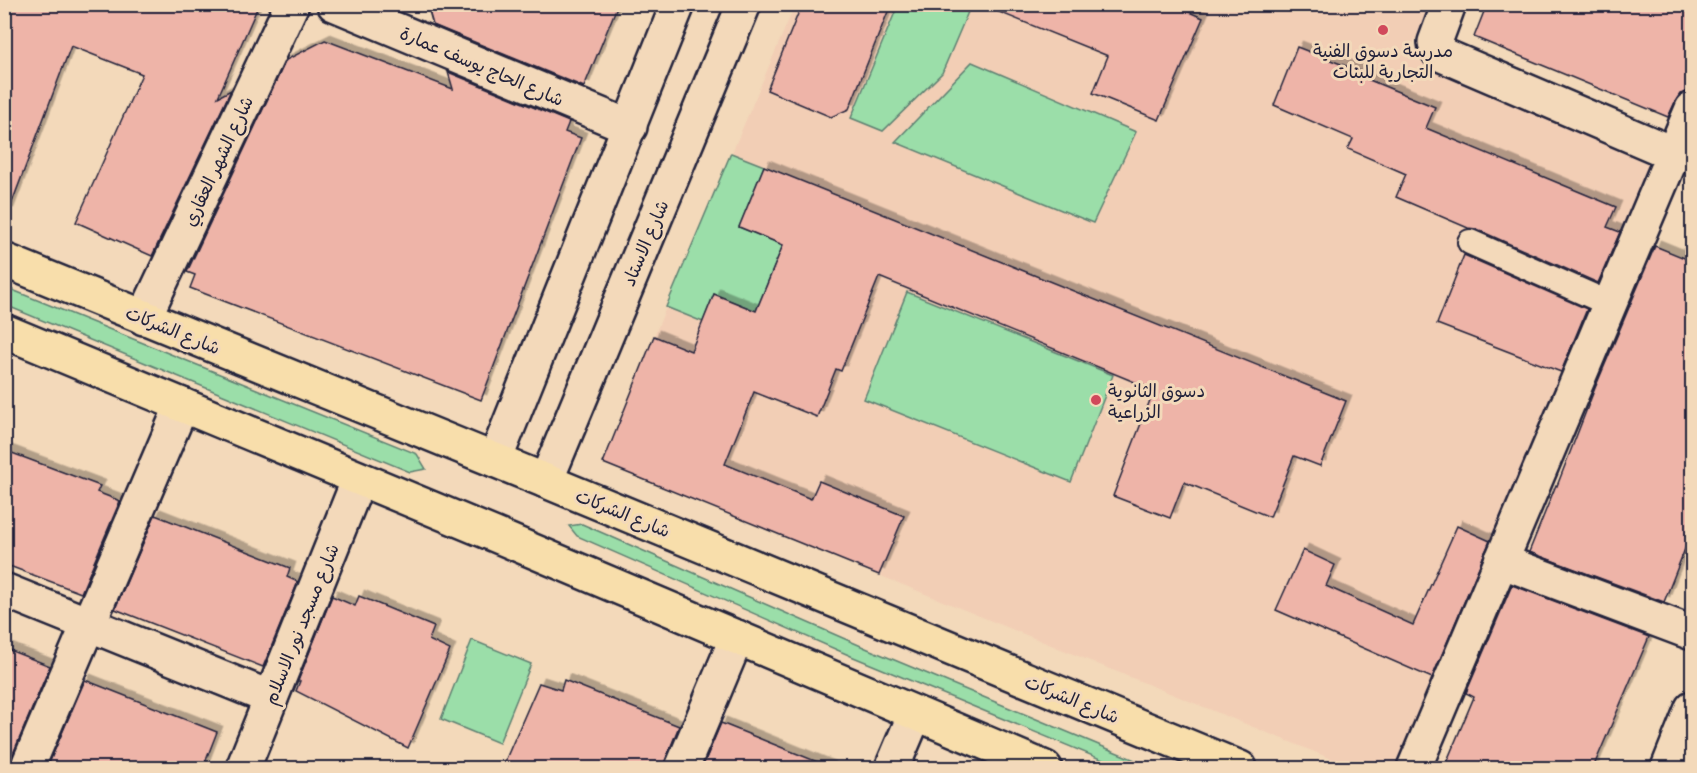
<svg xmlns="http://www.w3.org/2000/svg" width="1697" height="773" viewBox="0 0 1697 773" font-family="'Patrick Hand','Playpen Sans Arabic',sans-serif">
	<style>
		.built { fill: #f2ceb5 }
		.green { fill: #9bdea9; stroke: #5e8072; stroke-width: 1.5 }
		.building { fill: #eeb4a8; stroke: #22223b; stroke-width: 1.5; filter: url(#shadow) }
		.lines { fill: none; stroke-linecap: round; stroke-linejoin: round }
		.lane-casing { stroke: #22223b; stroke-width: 28 }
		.street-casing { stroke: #22223b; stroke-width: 38 }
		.primary-casing { stroke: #22223b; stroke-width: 38 }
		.lane { stroke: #f3d9ba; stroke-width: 24 }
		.street { stroke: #f3d9ba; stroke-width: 33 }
		.primary { stroke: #f8deab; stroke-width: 33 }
		.poi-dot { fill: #d1495b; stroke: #f3d9ba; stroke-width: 2 }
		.labels { text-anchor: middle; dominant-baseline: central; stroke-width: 6; stroke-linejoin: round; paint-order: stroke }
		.poi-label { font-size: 18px; fill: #22223b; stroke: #f3d9ba }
		.street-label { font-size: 18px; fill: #22223b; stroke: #f3d9ba }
	</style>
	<defs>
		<filter id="shadow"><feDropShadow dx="5.5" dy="-5.5" stdDeviation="0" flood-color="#0004"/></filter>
	</defs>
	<rect width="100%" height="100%" fill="#f3d9ba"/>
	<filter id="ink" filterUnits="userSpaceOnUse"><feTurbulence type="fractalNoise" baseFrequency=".0167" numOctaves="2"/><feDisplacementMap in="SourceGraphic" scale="12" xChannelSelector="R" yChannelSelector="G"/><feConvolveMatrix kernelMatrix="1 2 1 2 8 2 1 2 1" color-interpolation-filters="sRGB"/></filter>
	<g filter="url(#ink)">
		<path class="built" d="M 795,5 L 1430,5 L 1408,56 L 1663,163 L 1408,768 L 1354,768 L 603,463 L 654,336 Z"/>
		<g class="green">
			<path d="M 898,5 L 949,5 L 968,12 L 942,73 L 883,131 L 851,118 Z"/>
			<path d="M 972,62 L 1136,132 L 1093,223 L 895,142 Z"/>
			<path d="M 731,153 L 764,166 L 739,227 L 783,245 L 756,311 L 714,294 L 703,322 L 666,307 Z"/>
			<path d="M 5,287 L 417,454 L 426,469 L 410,472 L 5,305 Z"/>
			<path d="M 907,292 L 1113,375 L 1071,482 L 864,399 Z"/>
			<path d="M 582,524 L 868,649 L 1154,768 L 1122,768 L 851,656 L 577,536 L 569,526 Z"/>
			<path d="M 472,640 L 531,664 L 499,743 L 441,719 Z"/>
		</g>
		<g class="building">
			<path d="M 4,4 L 259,4 L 218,97 L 231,90 L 152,256 L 76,222 L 142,74 L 71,46 L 8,213 L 4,212 Z"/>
			<path d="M 427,4 L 618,4 L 584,87 L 433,25 Z"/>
			<path d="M 802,4 L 891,4 L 849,109 L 831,117 L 767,90 Z"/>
			<path d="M 984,4 L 1170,4 L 1203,18 L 1159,120 L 1093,93 L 1108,56 L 984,6 Z"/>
			<path d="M 1487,4 L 1692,4 L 1692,91 L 1680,94 L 1675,102 L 1668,117 L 1474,37 Z"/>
			<path d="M 325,40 L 453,89 L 448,72 L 569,122 L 565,132 L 581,138 L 481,400 L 190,288 L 195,275 L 187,272 L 286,60 Z"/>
			<path d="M 1297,47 L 1369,75 L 1367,79 L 1435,107 L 1426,128 L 1616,207 L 1607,227 L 1620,232 L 1598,283 L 1476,229 L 1468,228 L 1396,197 L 1406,174 L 1348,149 L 1353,139 L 1274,105 Z"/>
			<path d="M 764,166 L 1346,401 L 1320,466 L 1294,456 L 1270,517 L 1184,482 L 1170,518 L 1113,496 L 1154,390 L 879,277 L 841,371 L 836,369 L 817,417 L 754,392 L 725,464 L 811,499 L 819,481 L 904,516 L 879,575 L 603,463 L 654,336 L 691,351 L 714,294 L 756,311 L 783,245 L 739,227 Z"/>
			<path d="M 1655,246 L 1692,261 L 1692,531 L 1664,602 L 1529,552 L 1556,485 L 1557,486 L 1595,388 Z"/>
			<path d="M 1464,255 L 1587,309 L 1561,372 L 1437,324 Z"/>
			<path d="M 4,450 L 100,486 L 97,492 L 120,501 L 81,593 L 4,564 Z"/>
			<path d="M 155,515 L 290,568 L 287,577 L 298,582 L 263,667 L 115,609 Z"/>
			<path d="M 1457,526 L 1490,541 L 1432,678 L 1276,610 L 1303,550 L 1335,565 L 1326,586 L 1413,625 Z"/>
			<path d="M 1512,585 L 1649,637 L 1593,768 L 1444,768 L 1474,697 L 1466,693 Z"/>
			<path d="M 332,596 L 355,606 L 359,596 L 434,627 L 429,640 L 450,650 L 408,748 L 296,691 L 300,681 L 298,681 Z"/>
			<path d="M 4,648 L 50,666 L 10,761 L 9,768 L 4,768 Z"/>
			<path d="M 85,680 L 217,732 L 203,768 L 47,768 Z"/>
			<path d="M 564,680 L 679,726 L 665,761 L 664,768 L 502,768 L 539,683 L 561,690 Z"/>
			<path d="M 721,723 L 830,767 L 830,768 L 702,768 Z"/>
		</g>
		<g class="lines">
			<g class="lane-casing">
				<path id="lane" d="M 1470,242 L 1610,304"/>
			</g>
			<g class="street-casing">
				<g id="street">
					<path d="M 334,4 L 630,127"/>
					<path d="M 1449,4 L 1435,42 L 1436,48 L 1440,54 L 1674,154"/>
					<path d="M 144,318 L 292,4"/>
					<path d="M 495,460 L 678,4"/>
					<path d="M 546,481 L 744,4"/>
					<path d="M 1501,561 L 1692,633"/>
					<path d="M 4,590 L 271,698"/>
					<path d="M 27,768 L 182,405"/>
					<path d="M 243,768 L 359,479"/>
					<path d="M 682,768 L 737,637"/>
					<path d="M 892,768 L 915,714"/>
					<path d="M 1414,768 L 1692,109"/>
					<path d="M 1668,768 L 1692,708"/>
				</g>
			</g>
			<g class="primary-casing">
				<g id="primary">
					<path d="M 4,260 L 546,481 L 1240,768"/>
					<path d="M 4,331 L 493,534 L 1045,768"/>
				</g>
			</g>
			<use href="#lane" class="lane"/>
			<use href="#street" class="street"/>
			<use href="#primary" class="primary"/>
		</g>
	</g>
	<g class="poi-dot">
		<circle cx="1383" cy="30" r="6"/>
		<circle cx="1096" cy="400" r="6"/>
	</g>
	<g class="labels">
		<g class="poi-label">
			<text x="1383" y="50">مدرسة دسوق الفنية<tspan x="1383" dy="21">التجارية للبنات</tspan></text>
			<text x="1108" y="390" text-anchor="start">دسوق الثانوية<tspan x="1108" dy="21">الزراعية</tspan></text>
		</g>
		<g class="street-label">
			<text transform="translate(482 66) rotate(23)">شارع الحاج يوسف عمارة</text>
			<text transform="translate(218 161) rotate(-65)">شارع الشهر العقاري</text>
			<text transform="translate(645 243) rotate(-67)">شارع الاستاد</text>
			<text transform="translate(173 330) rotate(22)">شارع الشركات</text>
			<text transform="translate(623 513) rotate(22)">شارع الشركات</text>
			<text transform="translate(301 624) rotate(-68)">شارع مسجد نور الاسلام</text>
			<text transform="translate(1072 699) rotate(22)">شارع الشركات</text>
		</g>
	</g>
	<rect width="1697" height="773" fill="none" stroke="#f3d9ba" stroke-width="24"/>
	<rect x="12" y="12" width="1673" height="749" fill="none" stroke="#22223b" stroke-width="2" filter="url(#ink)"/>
</svg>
